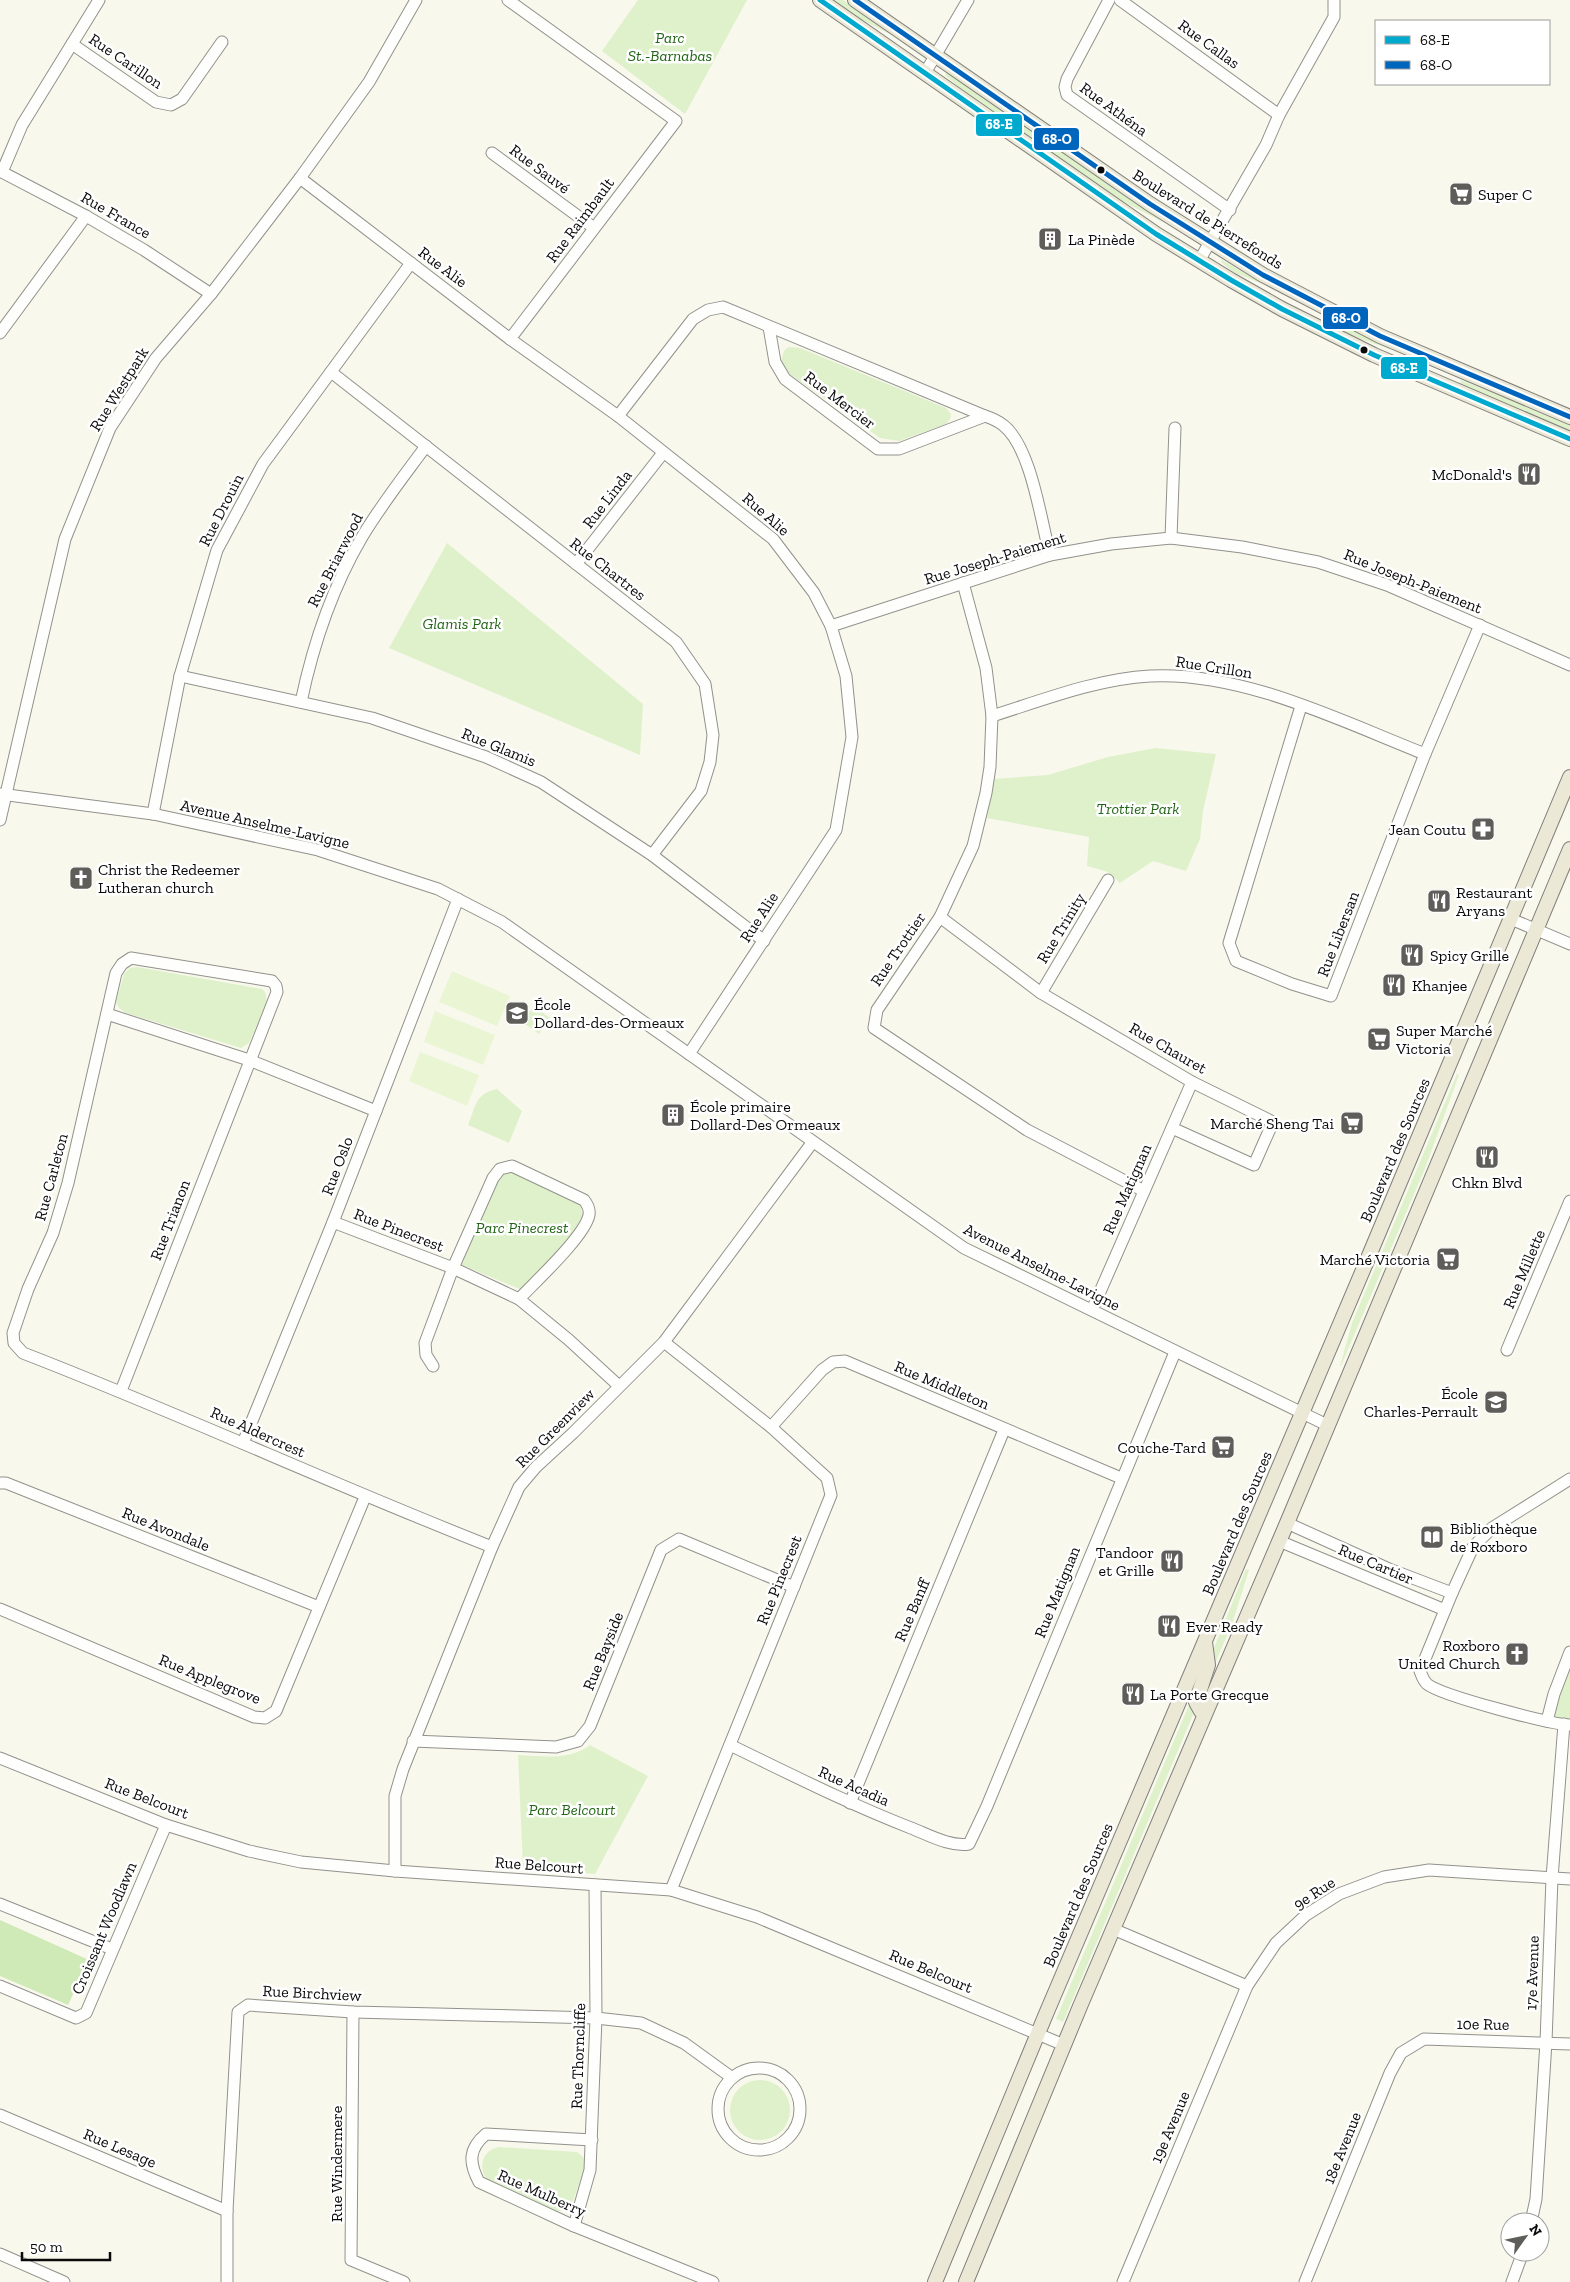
<svg xmlns="http://www.w3.org/2000/svg" width="1570" height="2282" viewBox="0 0 1570 2282" font-family="'Zilla Slab',serif">
	<style>
		.green { fill: #dff1ca }
		.forest { fill: #cfeab7 }
		.pitch { fill: #eaf5d4 }
		.lines { fill: none; stroke-linecap: round; stroke-linejoin: round }
		.minor-casing { stroke: #92918c; stroke-width: 13 }
		.major-casing { stroke: #7f7e7a; stroke-width: 16 }
		.minor { stroke: #fefefc; stroke-width: 11 }
		.major { stroke: #ebe8d6; stroke-width: 14 }
		.bus-1-casing { stroke: #fff; stroke-width: 9 }
		.bus-2-casing { stroke: #fff; stroke-width: 9 }
		.bus-1 { stroke: #00a9ce; stroke-width: 5 }
		.bus-2 { stroke: #0065bd; stroke-width: 5 }
		.bus-dot { fill: #0a0a0a; stroke: #fff; stroke-width: 2 }
		.labels { text-anchor: middle; dominant-baseline: central; stroke-width: 5; stroke-linejoin: round; paint-order: stroke }
		.park-label { font-size: 16px; font-style: italic; fill: #226516; stroke: #fff }
		.street-label { font-size: 16px; fill: #0a0a0a; stroke: #fff }
		.poi-label { font-size: 16px; fill: #0a0a0a; stroke: #fff; text-anchor: start }
		.line-badge { stroke: #fff; stroke-width: 2 }
		.badge-label { font-size: 14px; text-anchor: middle; font-weight: bold; fill: #fff }
	</style>
	<rect width="100%" height="100%" fill="#f9f8ed"/>
	<g class="green">
		<path d="M 638,0 L 747,0 L 685,114 L 602,51 Z"/>
		<path d="M 833,0 L 843,0 L 896,37 L 858,18 Z"/>
		<path d="M 947,72 L 1163,222 L 1122,201 L 962,90 L 945,75 Z"/>
		<path d="M 1222,260 L 1265,285 L 1233,272 L 1221,262 Z"/>
		<path d="M 1323,316 L 1393,350 L 1349,335 L 1322,320 Z"/>
		<path d="M 788,347 L 800,348 L 946,408 L 951,414 L 950,419 L 946,424 L 899,441 L 880,438 L 790,374 L 781,361 L 784,351 Z"/>
		<path d="M 1461,380 L 1570,425 L 1570,431 L 1460,385 Z"/>
		<path d="M 447,543 L 643,704 L 640,755 L 389,648 Z"/>
		<path d="M 1155,748 L 1216,754 L 1203,811 L 1200,839 L 1186,871 L 1153,861 L 1120,883 L 1108,872 L 1087,866 L 1089,837 L 987,818 L 994,779 L 1048,775 L 1108,757 Z"/>
		<path d="M 137,967 L 262,989 L 265,992 L 267,1002 L 249,1043 L 241,1048 L 126,1013 L 119,1008 L 116,1002 L 124,974 L 130,968 Z"/>
		<path d="M 534,1006 L 550,1018 L 539,1034 L 522,1022 Z"/>
		<path d="M 1457,1074 L 1459,1075 L 1426,1166 L 1341,1366 L 1340,1366 L 1352,1323 Z"/>
		<path d="M 497,1089 L 522,1111 L 509,1143 L 468,1125 C 476,1106 475,1094 497,1089 Z"/>
		<path d="M 512,1172 L 581,1205 L 582,1216 L 575,1230 L 522,1290 L 462,1265 L 495,1183 L 503,1174 Z"/>
		<path d="M 1246,1569 L 1249,1570 L 1233,1621 L 1212,1671 L 1214,1648 Z"/>
		<path d="M 1570,1656 L 1570,1724 L 1547,1721 Z"/>
		<path d="M 1189,1705 L 1193,1715 L 1063,2022 L 1056,2019 Z"/>
		<path d="M 590,1745 L 648,1776 L 595,1874 L 523,1867 L 518,1755 C 543,1756 569,1761 590,1745 Z"/>
		<circle cx="760" cy="2110" r="30"/>
		<path d="M 499,2147 L 577,2152 L 584,2158 L 586,2163 L 570,2210 L 558,2211 L 486,2179 C 478,2165 483,2150 499,2147 Z"/>
	</g>
	<path class="forest" d="M 0,1920 L 89,1960 L 68,2005 L 0,1976 Z"/>
	<g class="pitch">
		<path d="M 452,971 L 510,996 L 497,1026 L 439,1002 Z"/>
		<path d="M 435,1011 L 495,1035 L 483,1065 L 424,1042 Z"/>
		<path d="M 420,1052 L 479,1075 L 467,1106 L 409,1081 Z"/>
	</g>
	<g class="lines">
		<g class="minor-casing">
			<g id="minor">
				<path d="M 508,0 L 676,121 L 510,339"/>
				<path d="M 1109,0 L 1067,79 L 1065,87 L 1067,95 L 1230,210"/>
				<path d="M 1120,0 L 1279,115"/>
				<path d="M 72,44 L 156,102 L 171,105 L 182,99 L 222,42"/>
				<path d="M 925,73 L 968,0"/>
				<path d="M 492,153 L 594,228"/>
				<path d="M 0,171 L 86,216 L 144,250 L 211,294"/>
				<path d="M 2,172 L 22,125 L 99,0"/>
				<path d="M 300,178 L 510,339 L 618,416 L 773,539 L 814,593 L 831,626 L 846,676 L 852,737 L 836,830 L 689,1054"/>
				<path d="M 1199,261 L 1266,145 L 1279,115 L 1334,17 L 1334,0"/>
				<path d="M 769,327 L 775,362 L 785,379 L 878,449 L 899,449 L 985,416"/>
				<path d="M 0,333 L 86,216"/>
				<path d="M 331,372 L 676,642 L 705,684 L 713,735 L 710,762 L 701,791 L 652,855"/>
				<path d="M 618,416 L 693,319 L 708,310 L 723,307 L 985,416 C 991,418 998,421 1003,425 C 1031,446 1041,521 1050,555"/>
				<path d="M 1171,538 L 1175,428"/>
				<path d="M 576,564 L 663,453"/>
				<path d="M 963,583 L 986,668 L 992,716 L 990,767 L 986,793 L 973,846 L 940,917 L 877,1010 L 874,1028 L 1027,1130 L 1144,1191"/>
				<path d="M 831,626 L 1050,555 L 1111,544 L 1171,538 L 1242,547 L 1318,562 L 1387,585 L 1570,665"/>
				<path d="M 180,676 L 372,718 L 486,757 L 541,782 L 652,855 L 764,941"/>
				<path d="M 301,702 C 313,645 332,588 362,537 C 381,505 404,476 426,446"/>
				<path d="M 1301,706 L 1229,943 L 1236,961 L 1292,984 L 1331,996 L 1425,754 L 1480,625"/>
				<path d="M 992,716 C 1043,700 1096,679 1150,676 C 1242,671 1341,721 1425,754"/>
				<path d="M 0,794 L 153,814 L 318,850 L 438,889 L 502,922 L 964,1248 L 1327,1425"/>
				<path d="M 153,814 L 180,676 L 217,550 L 263,464 L 411,263"/>
				<path d="M 0,820 L 65,539 L 110,428 L 156,358 L 211,294 L 300,178 L 369,82 L 416,0"/>
				<path d="M 940,917 L 1041,993 L 1192,1082 L 1273,1122 L 1254,1165 L 1172,1128"/>
				<path d="M 1511,919 L 1570,944"/>
				<path d="M 1041,993 L 1108,880"/>
				<path d="M 107,1014 L 249,1060 L 376,1111"/>
				<path d="M 333,1222 L 453,1268 L 519,1299 L 569,1340 L 619,1386"/>
				<path d="M 1092,1310 L 1192,1082"/>
				<path d="M 664,1342 L 771,1427 L 827,1478 L 831,1495 L 671,1890"/>
				<path d="M 1507,1350 L 1570,1201"/>
				<path d="M 433,1366 L 426,1355 L 425,1343 L 453,1268 L 493,1178 L 500,1169 L 512,1166 L 584,1200 C 588,1205 590,1209 589,1215 C 585,1236 535,1282 519,1299"/>
				<path d="M 121,1391 L 277,992 L 276,986 L 272,981 L 131,958 L 122,964 L 116,973 L 68,1183 L 53,1233 L 28,1289 L 13,1333 L 14,1343 L 23,1353 C 181,1414 334,1485 492,1547"/>
				<path d="M 771,1427 L 822,1370 L 833,1362 L 845,1361 L 1121,1478"/>
				<path d="M 243,1443 L 333,1222 L 458,899"/>
				<path d="M 1570,1479 L 1492,1528 L 1473,1547 L 1452,1593 L 1420,1671 C 1422,1676 1423,1680 1427,1684 C 1442,1696 1550,1724 1570,1725"/>
				<path d="M 0,1483 L 6,1483 L 319,1607"/>
				<path d="M 1287,1523 L 1389,1569 L 1452,1593"/>
				<path d="M 1279,1541 L 1445,1610"/>
				<path d="M 0,1609 L 254,1717 L 265,1718 L 276,1711 L 365,1497"/>
				<path d="M 1547,1721 L 1554,1694 L 1570,1652"/>
				<path d="M 413,1741 L 556,1747 L 578,1741 L 590,1726 L 661,1550 L 679,1539 L 794,1587"/>
				<path d="M 730,1745 C 790,1774 849,1804 911,1828 C 929,1835 950,1847 969,1844 L 987,1806 L 1175,1352"/>
				<path d="M 0,1758 L 166,1825 L 249,1851 L 301,1862 L 395,1871 L 671,1890 L 757,1917 L 1064,2045"/>
				<path d="M 850,1803 L 1004,1430"/>
				<path d="M 395,1871 L 395,1796 L 403,1769 L 492,1547 L 519,1487 L 536,1467 L 573,1433 L 664,1342 L 812,1143"/>
				<path d="M 0,1904 L 112,1949"/>
				<path d="M 1113,1929 L 1247,1986"/>
				<path d="M 0,1986 L 76,2018 L 86,2013 L 166,1825"/>
				<path d="M 353,2012 L 351,2260 L 404,2282"/>
				<circle cx="759" cy="2109" r="41"/>
				<path d="M 0,2115 L 227,2211"/>
				<path d="M 592,2140 L 486,2134 C 468,2149 469,2163 479,2182 L 574,2226 L 713,2282"/>
				<path d="M 1531,2222 L 1536,2199 L 1546,2042 L 1552,1878 L 1564,1724"/>
				<path d="M 574,2226 L 590,2170 L 596,2018 L 595,1885"/>
				<path d="M 0,2254 L 64,2282"/>
				<path d="M 227,2282 L 227,2211 L 238,2012 L 248,2005 L 353,2012 L 596,2018 L 641,2023 L 684,2043 L 731,2077"/>
				<path d="M 1123,2282 L 1247,1986 L 1276,1943 L 1306,1915 L 1339,1894 L 1384,1877 L 1429,1870 L 1570,1879"/>
				<path d="M 1305,2282 L 1390,2073 L 1401,2053 L 1424,2039 L 1570,2044"/>
				<path d="M 1512,2282 L 1523,2252"/>
			</g>
		</g>
		<g class="major-casing">
			<g id="major">
				<path d="M 820,0 L 1156,234 L 1231,280 L 1282,309 L 1374,355 L 1570,439"/>
				<path d="M 855,0 L 1150,204 L 1263,275 L 1380,336 L 1570,417"/>
				<path d="M 1204,1713 L 1201,1711 L 1196,1702 L 1208,1665 L 1205,1642"/>
				<path d="M 935,2282 L 1046,2014 L 1366,1263 L 1570,777"/>
				<path d="M 966,2282 L 1081,2004 L 1287,1523 L 1570,849"/>
			</g>
		</g>
		<use href="#minor" class="minor"/>
		<use href="#major" class="major"/>
		<g class="bus-1-casing">
			<path id="bus-1" d="M 820,0 L 1156,234 L 1231,280 L 1282,309 L 1374,355 L 1570,439"/>
		</g>
		<g class="bus-2-casing">
			<path id="bus-2" d="M 855,0 L 1150,204 L 1263,275 L 1380,336 L 1570,417"/>
		</g>
		<use href="#bus-1" class="bus-1"/>
		<use href="#bus-2" class="bus-2"/>
	</g>
	<defs>
		<g id="supermarket-square" transform="scale(1.25)"><rect x="-9" y="-9" width="18" height="18" rx="4" fill="#5e5d59" stroke="#fff"/><path d="M-6-5.5h2.5l.6 2H6L4.5 2H-2.5L-4.4-4H-6ZM-1.5 3.2a1.3 1.3 0 1 0 .1 0ZM3 3.2a1.3 1.3 0 1 0 .1 0Z" fill="#fff"/></g>
		<g id="building-square" transform="scale(1.25)"><rect x="-9" y="-9" width="18" height="18" rx="4" fill="#5e5d59" stroke="#fff"/><path d="M-4-6H4V6H1V3H-1V6H-4ZM-2.5-4.3h1.7v1.8h-1.7ZM.8-4.3h1.7v1.8H.8ZM-2.5-1h1.7V.8h-1.7ZM.8-1h1.7V.8H.8Z" fill="#fff"/></g>
		<g id="restaurant-square" transform="scale(1.25)"><rect x="-9" y="-9" width="18" height="18" rx="4" fill="#5e5d59" stroke="#fff"/><path d="M-5-6h1v4h1v-4h1v4h1v-4h1v5L-1.5 .5V6h-2V.5L-5-1ZM5-6V6H3V1.5H1.5Q1.5-4 5-6Z" fill="#fff"/></g>
		<g id="pharmacy-square" transform="scale(1.25)"><rect x="-9" y="-9" width="18" height="18" rx="4" fill="#5e5d59" stroke="#fff"/><path d="M-2-6h4v4h4v4h-4v4h-4v-4h-4v-4h4Z" fill="#fff"/></g>
		<g id="church-square" transform="scale(1.25)"><rect x="-9" y="-9" width="18" height="18" rx="4" fill="#5e5d59" stroke="#fff"/><path d="M-1.2-6h2.4v3.5h3.3v2.4h-3.3V6h-2.4V-.1h-3.3v-2.4h3.3Z" fill="#fff"/></g>
		<g id="school-square" transform="scale(1.25)"><rect x="-9" y="-9" width="18" height="18" rx="4" fill="#5e5d59" stroke="#fff"/><path d="M0-5L7-2L0 1L-7-2ZM-4 1L0 2.5L4 1V4Q0 6-4 4Z" fill="#fff"/></g>
		<g id="library-square" transform="scale(1.25)"><rect x="-9" y="-9" width="18" height="18" rx="4" fill="#5e5d59" stroke="#fff"/><path d="M-6-4Q-3-5.5-.7-3.5V5Q-3 3-6 4ZM6-4Q3-5.5 .7-3.5V5Q3 3 6 4Z" fill="#fff"/></g>
	</defs>
	<g fill-rule="evenodd">
		<use href="#supermarket-square" x="1461" y="194"/>
		<use href="#building-square" x="1050" y="239"/>
		<use href="#restaurant-square" x="1529" y="474"/>
		<use href="#pharmacy-square" x="1483" y="829"/>
		<use href="#church-square" x="81" y="878"/>
		<use href="#restaurant-square" x="1439" y="901"/>
		<use href="#restaurant-square" x="1412" y="955"/>
		<use href="#restaurant-square" x="1394" y="985"/>
		<use href="#school-square" x="517" y="1013"/>
		<use href="#supermarket-square" x="1379" y="1039"/>
		<use href="#building-square" x="673" y="1115"/>
		<use href="#supermarket-square" x="1352" y="1123"/>
		<use href="#restaurant-square" x="1487" y="1157"/>
		<use href="#supermarket-square" x="1448" y="1259"/>
		<use href="#school-square" x="1496" y="1402"/>
		<use href="#supermarket-square" x="1223" y="1447"/>
		<use href="#library-square" x="1432" y="1537"/>
		<use href="#restaurant-square" x="1172" y="1561"/>
		<use href="#restaurant-square" x="1169" y="1626"/>
		<use href="#church-square" x="1517" y="1654"/>
		<use href="#restaurant-square" x="1133" y="1694"/>
	</g>
	<g class="bus-dot">
		<circle cx="1101" cy="170" r="4.5"/>
		<circle cx="1364" cy="350" r="4.5"/>
	</g>
	<g class="labels">
		<g class="park-label">
			<text x="670" y="37">Parc<tspan x="670" dy="18">St.-Barnabas</tspan></text>
			<text x="462" y="623">Glamis Park</text>
			<text x="1138" y="808">Trottier Park</text>
			<text x="522" y="1227">Parc Pinecrest</text>
			<text x="572" y="1809">Parc Belcourt</text>
		</g>
		<g class="street-label">
			<text transform="translate(1209 44) rotate(36)">Rue Callas</text>
			<text transform="translate(126 61) rotate(34)">Rue Carillon</text>
			<text transform="translate(1114 109) rotate(36)">Rue Athéna</text>
			<text transform="translate(540 169) rotate(37)">Rue Sauvé</text>
			<text transform="translate(116 215) rotate(30)">Rue France</text>
			<text transform="translate(1208 219) rotate(32)">Boulevard de Pierrefonds</text>
			<text transform="translate(580 220) rotate(-53)">Rue Raimbault</text>
			<text transform="translate(443 267) rotate(37)">Rue Alie</text>
			<text transform="translate(119 389) rotate(-58)">Rue Westpark</text>
			<text transform="translate(840 400) rotate(37)">Rue Mercier</text>
			<text transform="translate(607 499) rotate(-52)">Rue Linda</text>
			<text transform="translate(221 510) rotate(-63)">Rue Drouin</text>
			<text transform="translate(766 514) rotate(41)">Rue Alie</text>
			<text transform="translate(995 558) rotate(-17)">Rue Joseph-Paiement</text>
			<text transform="translate(335 560) rotate(-63)">Rue Briarwood</text>
			<text transform="translate(608 569) rotate(38)">Rue Chartres</text>
			<text transform="translate(1413 581) rotate(22)">Rue Joseph-Paiement</text>
			<text transform="translate(1214 667) rotate(9)">Rue Crillon</text>
			<text transform="translate(499 747) rotate(22)">Rue Glamis</text>
			<text transform="translate(265 824) rotate(13)">Avenue Anselme-Lavigne</text>
			<text transform="translate(759 917) rotate(-57)">Rue Alie</text>
			<text transform="translate(1061 928) rotate(-59)">Rue Trinity</text>
			<text transform="translate(1338 934) rotate(-69)">Rue Libersan</text>
			<text transform="translate(898 949) rotate(-56)">Rue Trottier</text>
			<text transform="translate(1168 1048) rotate(30)">Rue Chauret</text>
			<text transform="translate(1395 1150) rotate(-67)">Boulevard des Sources</text>
			<text transform="translate(337 1166) rotate(-69)">Rue Oslo</text>
			<text transform="translate(51 1177) rotate(-75)">Rue Carleton</text>
			<text transform="translate(1127 1189) rotate(-66)">Rue Matignan</text>
			<text transform="translate(170 1220) rotate(-69)">Rue Trianon</text>
			<text transform="translate(399 1230) rotate(21)">Rue Pinecrest</text>
			<text transform="translate(1042 1267) rotate(27)">Avenue Anselme-Lavigne</text>
			<text transform="translate(1524 1269) rotate(-67)">Rue Millette</text>
			<text transform="translate(942 1385) rotate(23)">Rue Middleton</text>
			<text transform="translate(555 1428) rotate(-45)">Rue Greenview</text>
			<text transform="translate(258 1432) rotate(24)">Rue Aldercrest</text>
			<text transform="translate(1237 1523) rotate(-67)">Boulevard des Sources</text>
			<text transform="translate(166 1529) rotate(22)">Rue Avondale</text>
			<text transform="translate(1376 1564) rotate(23)">Rue Cartier</text>
			<text transform="translate(779 1580) rotate(-68)">Rue Pinecrest</text>
			<text transform="translate(1057 1592) rotate(-68)">Rue Matignan</text>
			<text transform="translate(912 1610) rotate(-67)">Rue Banff</text>
			<text transform="translate(603 1651) rotate(-68)">Rue Bayside</text>
			<text transform="translate(210 1679) rotate(22)">Rue Applegrove</text>
			<text transform="translate(854 1786) rotate(24)">Rue Acadia</text>
			<text transform="translate(147 1798) rotate(21)">Rue Belcourt</text>
			<text transform="translate(539 1865) rotate(4)">Rue Belcourt</text>
			<text transform="translate(1314 1893) rotate(-33)">9e Rue</text>
			<text transform="translate(1078 1895) rotate(-67)">Boulevard des Sources</text>
			<text transform="translate(104 1928) rotate(-67)">Croissant Woodlawn</text>
			<text transform="translate(931 1971) rotate(23)">Rue Belcourt</text>
			<text transform="translate(1532 1973) rotate(-88)">17e Avenue</text>
			<text transform="translate(312 1993) rotate(3)">Rue Birchview</text>
			<text transform="translate(1483 2024) rotate(1)">10e Rue</text>
			<text transform="translate(578 2056) rotate(-88)">Rue Thorncliffe</text>
			<text transform="translate(1170 2127) rotate(-67)">19e Avenue</text>
			<text transform="translate(120 2148) rotate(23)">Rue Lesage</text>
			<text transform="translate(1342 2148) rotate(-68)">18e Avenue</text>
			<text transform="translate(336 2164) rotate(-90)">Rue Windermere</text>
			<text transform="translate(542 2193) rotate(24)">Rue Mulberry</text>
		</g>
		<g class="poi-label">
			<text x="1478" y="194">Super C</text>
			<text x="1068" y="239">La Pinède</text>
			<text x="1512" y="474" text-anchor="end">McDonald's</text>
			<text x="1466" y="829" text-anchor="end">Jean Coutu</text>
			<text x="98" y="869">Christ the Redeemer<tspan x="98" dy="18">Lutheran church</tspan></text>
			<text x="1456" y="892">Restaurant<tspan x="1456" dy="18">Aryans</tspan></text>
			<text x="1430" y="955">Spicy Grille</text>
			<text x="1412" y="985">Khanjee</text>
			<text x="534" y="1004">École<tspan x="534" dy="18">Dollard-des-Ormeaux</tspan></text>
			<text x="1396" y="1030">Super Marché<tspan x="1396" dy="18">Victoria</tspan></text>
			<text x="690" y="1106">École primaire<tspan x="690" dy="18">Dollard-Des Ormeaux</tspan></text>
			<text x="1334" y="1123" text-anchor="end">Marché Sheng Tai</text>
			<text x="1487" y="1182" text-anchor="middle">Chkn Blvd</text>
			<text x="1430" y="1259" text-anchor="end">Marché Victoria</text>
			<text x="1478" y="1393" text-anchor="end">École<tspan x="1478" dy="18">Charles-Perrault</tspan></text>
			<text x="1206" y="1447" text-anchor="end">Couche-Tard</text>
			<text x="1450" y="1528">Bibliothèque<tspan x="1450" dy="18">de Roxboro</tspan></text>
			<text x="1154" y="1552" text-anchor="end">Tandoor<tspan x="1154" dy="18">et Grille</tspan></text>
			<text x="1186" y="1626">Ever Ready</text>
			<text x="1500" y="1645" text-anchor="end">Roxboro<tspan x="1500" dy="18">United Church</tspan></text>
			<text x="1150" y="1694">La Porte Grecque</text>
		</g>
	</g>
	<g class="line-badge">
		<rect x="975" y="113" width="48" height="24" rx="5" fill="#00a9ce"/>
		<rect x="1033" y="127" width="47" height="24" rx="5" fill="#0065bd"/>
		<rect x="1322" y="306" width="47" height="24" rx="5" fill="#0065bd"/>
		<rect x="1380" y="356" width="48" height="24" rx="5" fill="#00a9ce"/>
	</g>
	<g class="badge-label">
		<text x="999" y="129">68-E</text>
		<text x="1057" y="144">68-O</text>
		<text x="1346" y="323">68-O</text>
		<text x="1404" y="373">68-E</text>
	</g>
	<rect x="1375" y="20" width="175" height="65" fill="#ffffff" stroke="#9d9d9d"/>
	<rect x="1385" y="36" width="25" height="8" fill="#00a9ce" stroke="#9d9d9d"/>
	<text x="1420" y="45" font-size="15" fill="#0a0a0a">68-E</text>
	<rect x="1385" y="61" width="25" height="8" fill="#0065bd" stroke="#9d9d9d"/>
	<text x="1420" y="70" font-size="15" fill="#0a0a0a">68-O</text>
	<g transform="translate(1525 2237) rotate(57)"><circle r="24" fill="#ffffff" stroke="#9d9d9d"/>
	<path d="M0-4L9 19L0 12L-9 19Z" fill="#5e5d59"/>
	<text y="-8" font-size="14" font-weight="bold" text-anchor="middle" fill="#0a0a0a">N</text>
	</g>
	<path d="M22 2252v8h88v-8" fill="none" stroke="#0a0a0a" stroke-width="2.5"/>
	<text x="30" y="2252" font-size="15" fill="#0a0a0a" stroke="#ffffff" stroke-width="4" paint-order="stroke">50 m</text>
</svg>
